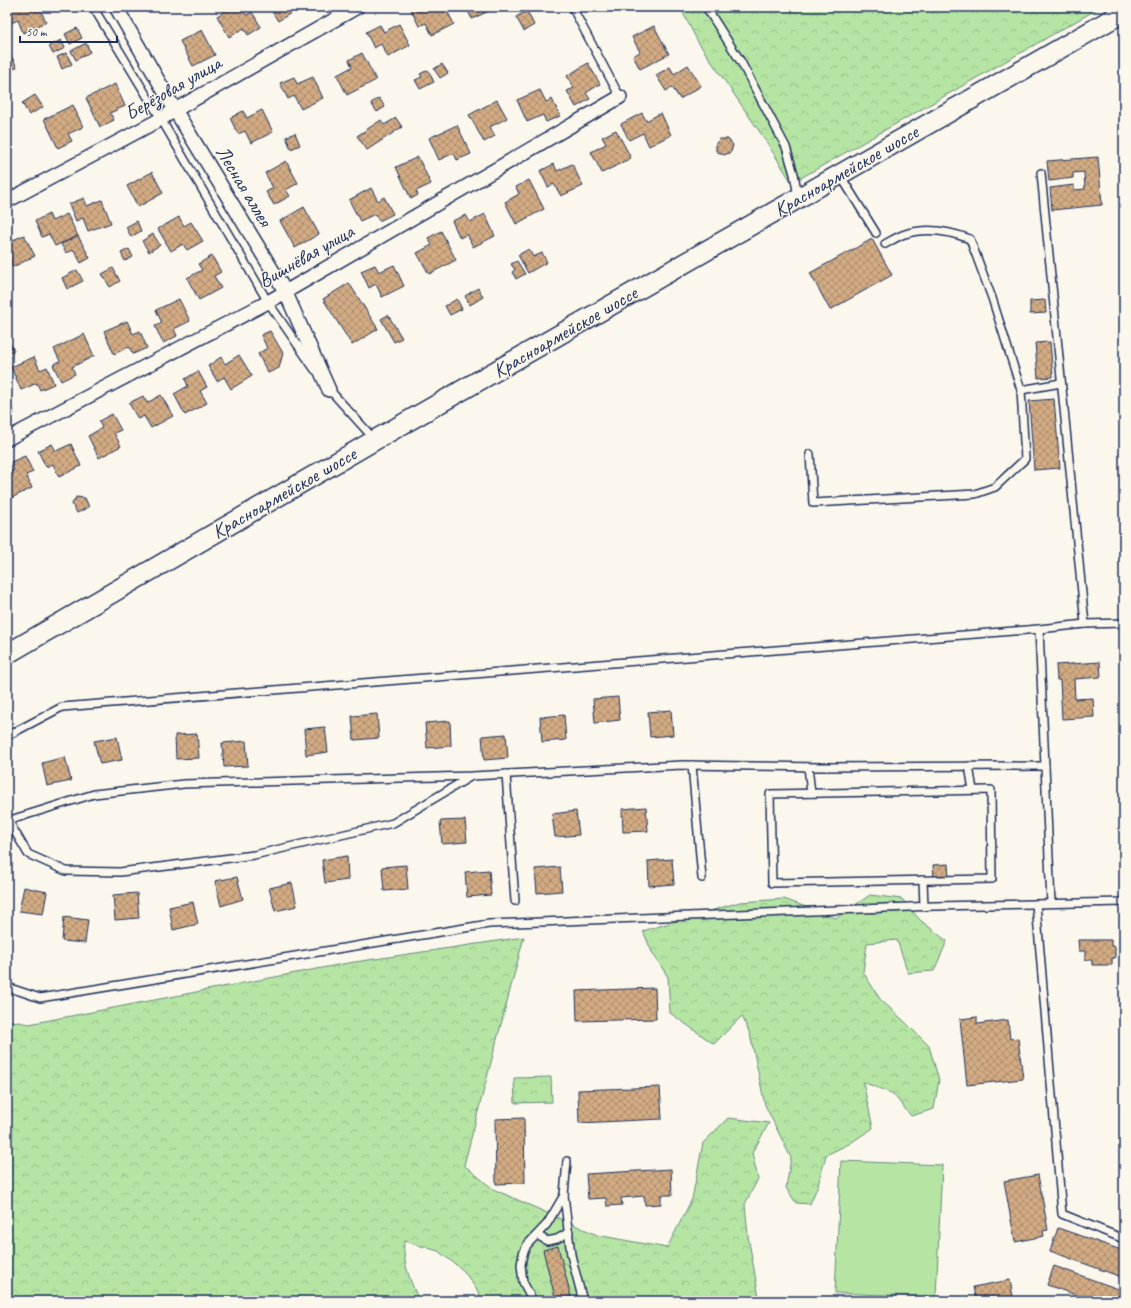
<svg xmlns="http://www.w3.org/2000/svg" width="1131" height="1308" viewBox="0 0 1131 1308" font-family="Caveat,sans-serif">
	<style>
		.grass { fill: #b5e4a3; stroke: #688a80 }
		.forest { fill: url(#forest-crowns); stroke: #688a80 }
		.building { fill: url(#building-cross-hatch); stroke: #1b2f5e }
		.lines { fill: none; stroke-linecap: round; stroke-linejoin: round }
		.service-casing { stroke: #1b2f5e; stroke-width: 10 }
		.minor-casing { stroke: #1b2f5e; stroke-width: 16 }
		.secondary-casing { stroke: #1b2f5e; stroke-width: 22 }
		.service { stroke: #fbf7ec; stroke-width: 7 }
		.minor { stroke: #fbf7ec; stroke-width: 13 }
		.secondary { stroke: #fbf7ec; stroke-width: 19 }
		.labels { text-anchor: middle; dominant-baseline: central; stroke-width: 3; stroke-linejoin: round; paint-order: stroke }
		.street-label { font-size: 20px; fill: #1b2f5e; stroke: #fbf7ec }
	</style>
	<defs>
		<pattern id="forest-crowns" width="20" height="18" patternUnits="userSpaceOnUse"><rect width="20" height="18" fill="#b5e4a3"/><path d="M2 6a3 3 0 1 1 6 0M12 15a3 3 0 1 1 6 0" fill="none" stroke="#9bc48f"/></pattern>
		<pattern id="building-cross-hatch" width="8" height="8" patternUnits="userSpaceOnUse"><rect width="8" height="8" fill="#d2ab83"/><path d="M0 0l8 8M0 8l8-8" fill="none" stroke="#aa8c6e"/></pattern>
	</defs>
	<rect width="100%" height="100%" fill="#fbf7ec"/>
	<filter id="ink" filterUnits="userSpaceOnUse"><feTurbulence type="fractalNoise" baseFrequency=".025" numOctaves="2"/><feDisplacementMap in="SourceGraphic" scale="8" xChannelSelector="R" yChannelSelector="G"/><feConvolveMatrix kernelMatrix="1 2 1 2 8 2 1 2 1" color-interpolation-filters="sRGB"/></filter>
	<g filter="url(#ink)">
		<path class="grass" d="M 841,1161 L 942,1165 L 936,1297 L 835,1293 Z"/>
		<g class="forest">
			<path d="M 680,7 L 1101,7 L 792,183 L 764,138 L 698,42 Z"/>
			<path d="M 870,895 L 902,899 L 920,920 L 947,941 L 934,971 L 908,973 L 897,940 L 867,943 L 863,972 L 880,999 L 904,1021 L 929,1046 L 939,1080 L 934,1109 L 911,1116 L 893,1094 L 863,1082 L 873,1128 L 849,1144 L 826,1155 L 818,1185 L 810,1204 L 796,1203 L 786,1188 L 791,1158 L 765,1105 L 750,1034 L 742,1016 L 714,1044 L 670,1013 L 668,977 L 652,952 L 643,931 L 740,902 L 784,899 L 836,918 Z"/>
			<path d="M 524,937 L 464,1165 L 493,1189 L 597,1235 L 667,1248 L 692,1199 L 703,1143 L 728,1118 L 769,1123 L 752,1153 L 758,1179 L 745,1204 L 748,1236 L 759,1297 L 769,1301 L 481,1301 L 479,1293 L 463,1270 L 438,1251 L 404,1241 C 402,1263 411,1282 419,1301 L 7,1301 L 7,1020 L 29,1024 L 348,963 Z"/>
			<path d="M 551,1077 L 552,1102 L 515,1103 L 514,1078 Z"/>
		</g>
		<g class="building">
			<path d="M 7,7 L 39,7 L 46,22 L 23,33 L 18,20 L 11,23 L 7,15 Z"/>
			<path d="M 232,7 L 241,7 L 246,15 L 252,12 L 261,27 L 248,35 L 244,28 L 229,37 L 217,16 Z"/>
			<path d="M 269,7 L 287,7 L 291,13 L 278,21 Z"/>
			<path d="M 417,7 L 427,7 L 428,10 L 435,7 L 445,7 L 454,24 L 432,35 L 426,23 L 419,26 L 411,10 Z"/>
			<path d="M 466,7 L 494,7 L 495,8 L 472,19 Z"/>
			<path d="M 527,11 L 534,25 L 524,31 L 516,17 Z"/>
			<path d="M 399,24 L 410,45 L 388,57 L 381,44 L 374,48 L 366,32 L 380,25 L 384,32 Z"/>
			<path d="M 654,26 L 669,54 L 640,69 L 633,56 L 640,52 L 632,37 Z"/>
			<path d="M 77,28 L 82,38 L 70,44 L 65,34 Z"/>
			<path d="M 202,30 L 215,55 L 193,66 L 180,41 Z"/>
			<path d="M 61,40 L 65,48 L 53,54 L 49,46 Z"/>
			<path d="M 86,43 L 90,52 L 76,60 L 71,51 Z"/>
			<path d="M 7,48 L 17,67 L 7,72 Z"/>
			<path d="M 66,53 L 72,64 L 62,69 L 57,57 Z"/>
			<path d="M 362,53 L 376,80 L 347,95 L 337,75 L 352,67 L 349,60 Z"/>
			<path d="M 588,63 L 600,84 L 586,93 L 590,99 L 576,107 L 567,91 L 574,88 L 567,76 Z"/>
			<path d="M 442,64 L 448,73 L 440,78 L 434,69 Z"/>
			<path d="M 688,65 L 701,86 L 680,99 L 672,87 L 666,91 L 656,75 L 670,67 L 674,74 Z"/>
			<path d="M 428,70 L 434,82 L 420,89 L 415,80 L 422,77 L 420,74 Z"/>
			<path d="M 294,77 L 297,84 L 313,77 L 323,98 L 301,109 L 294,96 L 288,99 L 280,83 Z"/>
			<path d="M 115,84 L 125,106 L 110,113 L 114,120 L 100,127 L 86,98 Z"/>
			<path d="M 540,90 L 546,102 L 552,99 L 560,116 L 546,122 L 543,115 L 527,122 L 517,100 Z"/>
			<path d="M 35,95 L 43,107 L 29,115 L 22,103 Z"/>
			<path d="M 379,98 L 385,107 L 377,112 L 371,103 Z"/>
			<path d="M 497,100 L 507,118 L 490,127 L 495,136 L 484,142 L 469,115 Z"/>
			<path d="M 73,105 L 83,127 L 68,134 L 72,141 L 58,148 L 44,119 Z"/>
			<path d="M 262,110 L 273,132 L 251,143 L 245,131 L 238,134 L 230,118 L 243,111 L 247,118 Z"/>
			<path d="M 642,113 L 646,121 L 661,113 L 671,135 L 649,146 L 643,133 L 629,140 L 621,124 Z"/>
			<path d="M 396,118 L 402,127 L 367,150 L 357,136 L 381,120 L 384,125 Z"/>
			<path d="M 457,125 L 471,154 L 457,160 L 454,153 L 439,160 L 429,138 Z"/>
			<path d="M 616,130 L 631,158 L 602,173 L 591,152 L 606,144 L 602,137 Z"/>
			<path d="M 295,133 L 300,145 L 291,149 L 286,137 Z"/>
			<path d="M 720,139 L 728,139 L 733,145 L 731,152 L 724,155 L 716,151 L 716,143 Z"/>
			<path d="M 418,157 L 431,184 L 416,191 L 418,195 L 411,199 L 396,167 Z"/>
			<path d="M 1098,157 L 1102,205 L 1052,210 L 1050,188 L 1074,185 L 1074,190 L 1085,189 L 1084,172 L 1073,173 L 1073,178 L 1049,181 L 1047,161 Z"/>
			<path d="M 286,161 L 298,183 L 286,190 L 290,196 L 274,205 L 266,192 L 273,188 L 265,173 Z"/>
			<path d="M 554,164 L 557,171 L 572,164 L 583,186 L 561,196 L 554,184 L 548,187 L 540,171 Z"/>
			<path d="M 152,172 L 163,193 L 138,207 L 127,186 Z"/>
			<path d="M 529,180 L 544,209 L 516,224 L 505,202 L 519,194 L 516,187 Z"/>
			<path d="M 371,188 L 378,201 L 384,197 L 393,214 L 379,221 L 375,214 L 360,221 L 349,200 Z"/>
			<path d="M 84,198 L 87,206 L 102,200 L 111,223 L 88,231 L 83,218 L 76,221 L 69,204 Z"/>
			<path d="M 304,207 L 319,234 L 295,248 L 280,221 Z"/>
			<path d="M 49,214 L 52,221 L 67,214 L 78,236 L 55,246 L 49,234 L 42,237 L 35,221 Z"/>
			<path d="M 485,214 L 495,236 L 473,247 L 467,234 L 460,238 L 452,221 L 466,215 L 470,222 Z"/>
			<path d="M 179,217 L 184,226 L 191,222 L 203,241 L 187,250 L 183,244 L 171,251 L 158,229 Z"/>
			<path d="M 137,221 L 141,231 L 131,237 L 126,227 Z"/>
			<path d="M 441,231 L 456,260 L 429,274 L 417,253 L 432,245 L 428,238 Z"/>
			<path d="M 153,234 L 160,245 L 149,252 L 142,241 Z"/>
			<path d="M 24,235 L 35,256 L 13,267 L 7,255 L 7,238 L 9,242 Z"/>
			<path d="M 78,236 L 90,258 L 81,263 L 74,250 L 66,253 L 61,244 Z"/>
			<path d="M 872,239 L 892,275 L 830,310 L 810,273 Z"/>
			<path d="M 129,249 L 133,257 L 125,261 L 121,253 Z"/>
			<path d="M 529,249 L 533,257 L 542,253 L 547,262 L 528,273 L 518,255 Z"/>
			<path d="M 212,256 L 221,272 L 214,276 L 221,288 L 199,300 L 187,278 L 202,270 L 198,264 Z"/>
			<path d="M 517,261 L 525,274 L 516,279 L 512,272 L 515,270 L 511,264 Z"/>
			<path d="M 375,265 L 379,272 L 394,265 L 404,286 L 382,297 L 376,284 L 369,288 L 361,271 Z"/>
			<path d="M 113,268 L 120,281 L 110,287 L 102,274 Z"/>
			<path d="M 77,270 L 83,281 L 67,289 L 62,278 Z"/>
			<path d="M 349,283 L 378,329 L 352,345 L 323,299 Z"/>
			<path d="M 478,288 L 483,297 L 470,305 L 465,296 Z"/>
			<path d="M 179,299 L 190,321 L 174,329 L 177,336 L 163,343 L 155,326 L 162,323 L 156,310 Z"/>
			<path d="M 457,299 L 462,309 L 450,315 L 445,306 Z"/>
			<path d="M 1045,300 L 1046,313 L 1030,314 L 1030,301 Z"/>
			<path d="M 388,315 L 402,338 L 394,342 L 381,319 Z"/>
			<path d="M 127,321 L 133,334 L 140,331 L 147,348 L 133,354 L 129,347 L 114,354 L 104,331 Z"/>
			<path d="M 270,331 L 283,353 L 279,368 L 268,373 L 258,354 L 267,348 L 261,335 Z"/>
			<path d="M 84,334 L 94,356 L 72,367 L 75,374 L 61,381 L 53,365 L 60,361 L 54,349 Z"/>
			<path d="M 7,337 L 14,351 L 7,355 Z"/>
			<path d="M 1050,342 L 1053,377 L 1038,378 L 1035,343 Z"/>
			<path d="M 239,355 L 252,376 L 231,389 L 224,377 L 217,381 L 208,366 L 221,357 L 225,364 Z"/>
			<path d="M 34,357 L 40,370 L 47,367 L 54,384 L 40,390 L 37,383 L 21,390 L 11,367 Z"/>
			<path d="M 198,371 L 207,387 L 200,391 L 207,403 L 185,415 L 174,394 L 188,386 L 185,379 Z"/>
			<path d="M 161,395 L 173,416 L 151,428 L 144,416 L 138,419 L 129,403 L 143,396 L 147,403 Z"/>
			<path d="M 7,396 L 14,413 L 7,415 Z"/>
			<path d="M 1054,399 L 1060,468 L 1034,470 L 1029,401 Z"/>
			<path d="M 112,414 L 121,430 L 114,433 L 121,446 L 99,458 L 88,436 L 102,428 L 99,421 Z"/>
			<path d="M 52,444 L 56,451 L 71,444 L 81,466 L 59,477 L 53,464 L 46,467 L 38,451 Z"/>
			<path d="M 25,456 L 33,472 L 26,475 L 32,488 L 9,499 L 7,494 L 7,473 L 14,470 L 11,462 Z"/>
			<path d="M 76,497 L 85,498 L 89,507 L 77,513 L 72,504 Z"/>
			<path d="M 1100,662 L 1101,677 L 1074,679 L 1075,699 L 1093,698 L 1094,717 L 1062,719 L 1060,680 L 1057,680 L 1056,665 Z"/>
			<path d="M 618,697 L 620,720 L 595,723 L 593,699 Z"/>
			<path d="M 671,710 L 673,735 L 650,737 L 648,712 Z"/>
			<path d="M 377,714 L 379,738 L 354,740 L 352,716 Z"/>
			<path d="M 564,715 L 566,740 L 542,742 L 540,717 Z"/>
			<path d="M 450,721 L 451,746 L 427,748 L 425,723 Z"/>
			<path d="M 325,727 L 328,752 L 306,755 L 304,729 Z"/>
			<path d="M 197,734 L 199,758 L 176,759 L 175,735 Z"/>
			<path d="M 506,734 L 508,758 L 484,760 L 482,736 Z"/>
			<path d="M 117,737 L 122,760 L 100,764 L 94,741 Z"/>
			<path d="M 246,741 L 248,766 L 224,767 L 222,743 Z"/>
			<path d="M 65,757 L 71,781 L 47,786 L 42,763 Z"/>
			<path d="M 646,807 L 648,831 L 623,832 L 622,809 Z"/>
			<path d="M 576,811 L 579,835 L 555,837 L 552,814 Z"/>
			<path d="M 465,820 L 467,842 L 442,844 L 440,821 Z"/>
			<path d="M 347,856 L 348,880 L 325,883 L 322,860 Z"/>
			<path d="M 672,859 L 674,884 L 649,886 L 648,861 Z"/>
			<path d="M 948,864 L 949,878 L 934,879 L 933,865 Z"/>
			<path d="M 406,865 L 408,889 L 384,891 L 382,867 Z"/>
			<path d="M 560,867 L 562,891 L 537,893 L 535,869 Z"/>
			<path d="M 489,870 L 491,895 L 467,897 L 465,872 Z"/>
			<path d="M 237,877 L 243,899 L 221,906 L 215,881 Z"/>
			<path d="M 292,883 L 297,906 L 275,911 L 269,888 Z"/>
			<path d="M 24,887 L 47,892 L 43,914 L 19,911 Z"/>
			<path d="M 137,893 L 139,918 L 115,920 L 113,895 Z"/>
			<path d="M 193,902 L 198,924 L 173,930 L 169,907 Z"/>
			<path d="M 64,917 L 88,920 L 85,943 L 62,941 Z"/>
			<path d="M 1078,940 L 1111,940 L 1111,946 L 1115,946 L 1115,958 L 1112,958 L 1112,965 L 1092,965 L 1092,960 L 1085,960 L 1085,951 L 1079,951 Z"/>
			<path d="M 655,988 L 656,1019 L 577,1021 L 576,991 Z"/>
			<path d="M 977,1017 L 977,1024 L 1008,1020 L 1010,1039 L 1018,1038 L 1023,1079 L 967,1085 L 960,1019 Z"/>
			<path d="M 660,1087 L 662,1119 L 579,1123 L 578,1090 Z"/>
			<path d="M 524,1118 L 525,1183 L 496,1184 L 495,1119 Z"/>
			<path d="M 671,1169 L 672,1195 L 661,1195 L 661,1204 L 645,1205 L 644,1196 L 621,1198 L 622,1205 L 607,1206 L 606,1198 L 588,1199 L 586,1174 Z"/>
			<path d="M 1038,1175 L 1048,1230 L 1043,1231 L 1044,1236 L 1015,1242 L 1004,1181 Z"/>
			<path d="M 1058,1228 L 1124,1251 L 1124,1278 L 1050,1251 Z"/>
			<path d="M 558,1246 L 572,1301 L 556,1301 L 543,1250 Z"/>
			<path d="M 1054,1266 L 1124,1291 L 1124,1301 L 1093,1301 L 1047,1285 Z"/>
			<path d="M 1010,1280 L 1013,1297 L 992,1301 L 976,1301 L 973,1287 Z"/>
		</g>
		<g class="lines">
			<g class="service-casing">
				<g id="service">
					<path d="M 93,7 L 161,119 L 268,302 L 315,370"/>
					<path d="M 572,7 L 620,97"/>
					<path d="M 706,7 L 741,62 L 786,147 L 794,174 L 798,196"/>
					<path d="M 1041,173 L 1085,624"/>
					<path d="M 840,175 L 876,233"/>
					<path d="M 328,388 L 375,440"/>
					<path d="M 1021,390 L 1061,383"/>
					<path d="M 810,454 L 813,503 L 975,494 L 995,487 L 1025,459 L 1021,390 L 992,298 L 970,239 C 949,231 927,227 905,234 C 898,236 891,241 885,244"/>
					<path d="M 1039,629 L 1085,624 L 1124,623"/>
					<path d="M 7,736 L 62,707 L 1039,629 L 1051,903"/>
					<path d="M 692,765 L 702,878"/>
					<path d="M 969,766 L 973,790"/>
					<path d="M 808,767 L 811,793"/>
					<path d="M 506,774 L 515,901"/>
					<path d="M 991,790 L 992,879 L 772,883 L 770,794 Z"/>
					<path d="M 8,820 L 28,854 L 66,871 L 120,872 L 254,855 L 393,823 L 470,777"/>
					<path d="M 7,821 L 94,794 L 184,784 L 472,776 L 682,765 L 821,767 L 1045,766"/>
					<path d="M 923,880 L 924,907"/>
					<path d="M 1036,904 L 1062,1214 L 1124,1239"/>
					<path d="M 7,984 L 10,988 L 40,998 L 489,924 L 934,906 L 1124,902"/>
					<path d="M 567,1161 L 564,1195 L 571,1255 L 583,1301"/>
					<path d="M 537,1235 L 547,1241 L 557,1239 L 569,1232"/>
					<path d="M 533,1301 L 523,1282 L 521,1265 L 523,1254 L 527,1245 L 547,1224 L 564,1195"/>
				</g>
			</g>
			<g class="minor-casing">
				<g id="minor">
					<path d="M 116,7 L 175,110 L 285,291 L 329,390"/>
					<path d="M 7,201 L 161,119 L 175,110 L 357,7"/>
					<path d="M 7,439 L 268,302 L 620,97"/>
				</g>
			</g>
			<g class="secondary-casing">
				<path id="secondary" d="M 7,654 L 375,440 L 1124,12"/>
			</g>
			<use href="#service" class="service"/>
			<use href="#minor" class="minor"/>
			<use href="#secondary" class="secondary"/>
		</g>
	</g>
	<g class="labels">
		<g class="street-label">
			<text transform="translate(173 88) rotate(-30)">Берёзовая улица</text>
			<text transform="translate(846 171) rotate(-30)">Красноармейское шоссе</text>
			<text transform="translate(244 186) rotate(59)">Лесная аллея</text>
			<text transform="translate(306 256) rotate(-30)">Вишнёвая улица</text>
			<text transform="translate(565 332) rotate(-30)">Красноармейское шоссе</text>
			<text transform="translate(284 493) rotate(-30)">Красноармейское шоссе</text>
		</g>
	</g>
	<rect width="1131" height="1308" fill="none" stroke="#fbf7ec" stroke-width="24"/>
	<rect x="12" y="12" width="1107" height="1284" fill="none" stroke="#1b2f5e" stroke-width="1.5" filter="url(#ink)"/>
	<path d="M20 36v6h97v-6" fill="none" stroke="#1b2f5e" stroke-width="2"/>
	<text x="26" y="36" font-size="12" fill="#1b2f5e" stroke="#fbf7ec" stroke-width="3" paint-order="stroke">50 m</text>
</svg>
